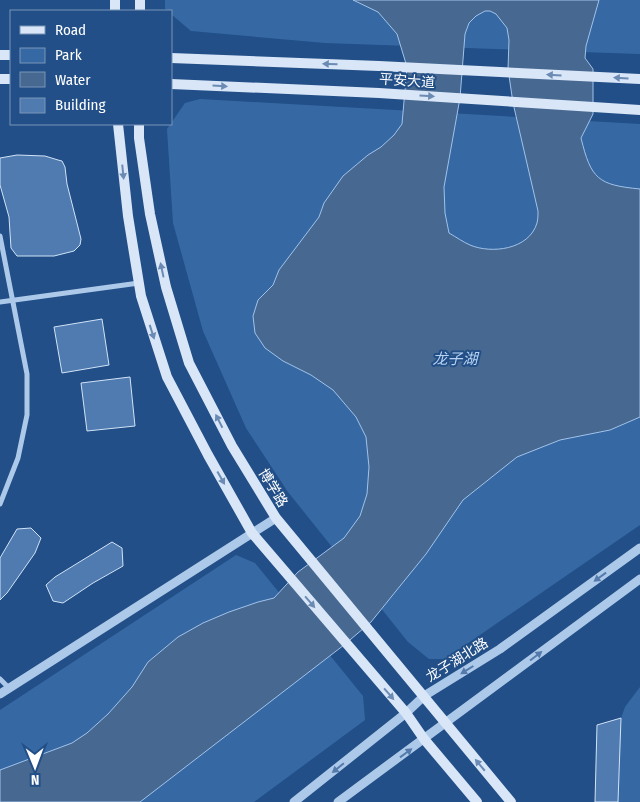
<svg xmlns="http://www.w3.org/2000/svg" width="640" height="802" viewBox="0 0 640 802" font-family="'Fira Sans Condensed','Noto Sans SC',sans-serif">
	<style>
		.green { fill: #3669a4 }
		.water { fill: #476890; stroke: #a1c3eb; fill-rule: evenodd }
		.building { fill: #4f7bb1; stroke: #d1e3f7 }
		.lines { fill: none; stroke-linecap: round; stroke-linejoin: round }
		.minor { stroke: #adc9ea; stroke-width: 5 }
		.tertiary { stroke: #adc9ea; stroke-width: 9 }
		.secondary { stroke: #d8e6f8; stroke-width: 10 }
		.oneway { fill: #6b8bb4 }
		.oneway2 { fill: #537aaa }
		.labels { text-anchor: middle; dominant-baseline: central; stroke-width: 4; stroke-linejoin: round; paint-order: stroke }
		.street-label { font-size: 14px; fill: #fff; stroke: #224f87 }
		.water-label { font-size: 15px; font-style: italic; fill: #b8d3f1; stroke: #224f87 }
	</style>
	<rect width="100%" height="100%" fill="#224f87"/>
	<g class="green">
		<path d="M 165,0 L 640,0 L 640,54 L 325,43 L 191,31 L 171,14 L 171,11 L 165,9 Z"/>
		<path d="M 200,99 L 640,124 L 640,525 L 445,659 L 429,659 L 408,642 L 288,492 L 246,428 L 203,331 L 173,223 L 167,129 L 185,103 Z"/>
		<path d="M 236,555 L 255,563 L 363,696 L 365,720 L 254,802 L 0,802 L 0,710 Z"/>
		<path d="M 640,687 L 640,802 L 618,802 L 619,724 L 625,707 Z"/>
	</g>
	<path class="water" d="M 353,0 L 599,0 L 586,46 L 585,58 L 593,69 L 593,114 L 581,138 C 591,179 598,185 640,189 L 640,417 L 610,430 L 560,440 L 517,457 L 463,500 L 426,554 L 396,591 L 371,622 L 344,645 L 140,802 L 0,802 L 0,770 L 72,743 L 87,733 L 108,714 L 132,687 L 148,662 L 178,637 L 203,623 L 229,612 L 258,602 L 274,598 L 298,572 L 344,538 L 360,516 L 367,494 L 369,467 L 366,437 L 356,417 L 333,390 L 311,375 L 283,361 L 265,348 L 255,333 L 253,316 L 258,300 L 273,285 L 279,270 L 319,217 L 324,203 L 343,176 L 368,155 L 381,147 L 394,135 L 402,124 L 407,67 L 397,34 L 378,12 ZM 485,11 L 490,11 L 496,14 L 507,28 L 509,40 L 508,69 L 513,103 L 538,211 C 538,215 538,219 537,223 C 529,250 491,254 470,245 C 463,242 456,237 449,233 L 445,213 L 444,187 L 460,98 L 465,34 L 469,23 L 476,16 Z"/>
	<g class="building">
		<path d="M 17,155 L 45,156 L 58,160 L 62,161 L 65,167 L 67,184 L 81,239 L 80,245 L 74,251 L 54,256 L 17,256 L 11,248 L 9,217 L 0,185 L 0,158 Z"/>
		<path d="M 102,319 L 109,365 L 62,373 L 54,327 Z"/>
		<path d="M 130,377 L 135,426 L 87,431 L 81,383 Z"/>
		<path d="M 31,528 L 41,538 L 35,553 L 7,593 L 0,600 L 0,558 L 17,529 Z"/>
		<path d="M 112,542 L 122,548 L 123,566 L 93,583 L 63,603 L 53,601 L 46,585 L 55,577 Z"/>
		<path d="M 621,718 L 618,802 L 595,802 L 597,725 Z"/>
	</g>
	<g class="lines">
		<g class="minor">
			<path d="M 0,236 L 27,374 L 27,415 L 18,458 L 0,504"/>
			<path d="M 0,302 L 139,283"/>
			<path d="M 0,679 L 9,688"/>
		</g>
		<g class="tertiary">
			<path d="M 0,694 L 276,518"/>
			<path d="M 294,802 L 406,713 L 424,696 L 500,649 L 640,548"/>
			<path d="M 338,802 L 640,579"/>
		</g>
		<g class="secondary">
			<path d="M 115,0 L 115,11"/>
			<path d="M 140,11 L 140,0"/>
			<path d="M 0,55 L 11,55"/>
			<path d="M 171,58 L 379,66 L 640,79"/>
			<path d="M 0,79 L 11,79"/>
			<path d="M 171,84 L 379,93 L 640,110"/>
			<path d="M 118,124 L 128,216 L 141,296 L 167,377 L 208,455 L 252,533 L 406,713 L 424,739 L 477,802"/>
			<path d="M 139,124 L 139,138 L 150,214 L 166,287 L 189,363 L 232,446 L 276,518 L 511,802"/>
		</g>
	</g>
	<defs><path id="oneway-solid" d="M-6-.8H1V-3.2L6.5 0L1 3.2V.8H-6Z" transform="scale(1.25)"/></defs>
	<g class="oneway">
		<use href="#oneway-solid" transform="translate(330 64) rotate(-178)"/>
		<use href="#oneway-solid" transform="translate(554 75) rotate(-177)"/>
		<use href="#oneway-solid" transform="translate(621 78) rotate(-177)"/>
		<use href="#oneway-solid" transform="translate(220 86) rotate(3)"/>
		<use href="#oneway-solid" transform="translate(427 96) rotate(4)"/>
		<use href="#oneway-solid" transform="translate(123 172) rotate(84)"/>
		<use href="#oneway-solid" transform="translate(162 270) rotate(-102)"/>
		<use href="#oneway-solid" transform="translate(152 332) rotate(72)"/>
		<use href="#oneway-solid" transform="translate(219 421) rotate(-117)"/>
		<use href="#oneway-solid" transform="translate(221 478) rotate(61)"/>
		<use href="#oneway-solid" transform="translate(310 602) rotate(49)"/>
		<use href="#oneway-solid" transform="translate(389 694) rotate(49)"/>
		<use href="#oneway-solid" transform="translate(480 765) rotate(-130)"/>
	</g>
	<g class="oneway2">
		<use href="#oneway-solid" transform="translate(600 577) rotate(144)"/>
		<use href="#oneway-solid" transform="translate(536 656) rotate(-37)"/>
		<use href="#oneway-solid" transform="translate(467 670) rotate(148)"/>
		<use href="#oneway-solid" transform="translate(406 753) rotate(-36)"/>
		<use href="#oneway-solid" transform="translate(338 768) rotate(141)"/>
	</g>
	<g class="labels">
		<g class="street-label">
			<text transform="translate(407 81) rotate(4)">平安大道</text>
			<text transform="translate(273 488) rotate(59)">博学路</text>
			<text transform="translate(457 660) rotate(-32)">龙子湖北路</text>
		</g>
		<g class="water-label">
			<text x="455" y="359">龙子湖</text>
		</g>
	</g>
	<rect x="10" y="10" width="162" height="115" fill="#224f87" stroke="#7a95b7"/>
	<rect x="20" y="26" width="25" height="8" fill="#d8e6f8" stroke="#7a95b7"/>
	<text x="55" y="35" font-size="15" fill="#ffffff">Road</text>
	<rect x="20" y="48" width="25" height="15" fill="#3669a4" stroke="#7a95b7"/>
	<text x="55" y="60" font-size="15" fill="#ffffff">Park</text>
	<rect x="20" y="72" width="25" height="15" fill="#476890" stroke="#7a95b7"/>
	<text x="55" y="85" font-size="15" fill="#ffffff">Water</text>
	<rect x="20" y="98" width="25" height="15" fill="#4f7bb1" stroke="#7a95b7"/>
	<text x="55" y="110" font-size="15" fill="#ffffff">Building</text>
	<g transform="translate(35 767) rotate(179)" stroke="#224f87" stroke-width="4" paint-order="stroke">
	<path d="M0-4L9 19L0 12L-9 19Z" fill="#ffffff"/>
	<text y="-8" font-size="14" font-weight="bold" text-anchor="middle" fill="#ffffff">N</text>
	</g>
</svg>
